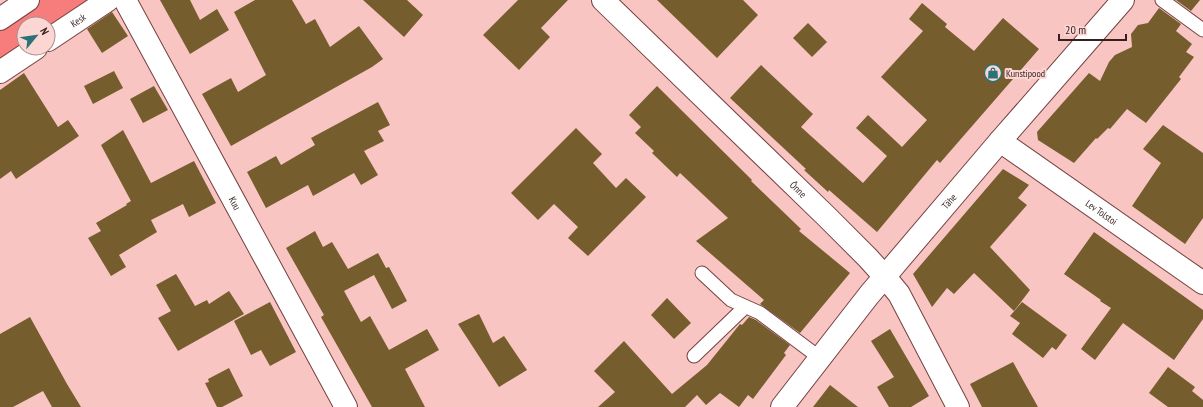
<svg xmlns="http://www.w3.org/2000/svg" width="1203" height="407" viewBox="0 0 1203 407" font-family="'PT Sans Narrow',sans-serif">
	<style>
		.green { fill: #f67d7b }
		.building { fill: #755d2d }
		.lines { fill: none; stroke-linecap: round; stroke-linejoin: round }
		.lane-casing { stroke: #754140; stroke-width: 15 }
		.street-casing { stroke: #754140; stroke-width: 24 }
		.lane { stroke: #fff; stroke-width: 13 }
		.street { stroke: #fff; stroke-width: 22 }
		.labels { text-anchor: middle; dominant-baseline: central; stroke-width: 4; stroke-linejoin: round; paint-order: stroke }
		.street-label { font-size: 10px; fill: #361f1e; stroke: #fcd6d3 }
		.poi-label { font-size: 10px; fill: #361f1e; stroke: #fcd6d3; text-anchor: start }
	</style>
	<rect width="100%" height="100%" fill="#f8c5c2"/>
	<path class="green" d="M 28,0 L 108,0 L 48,40 L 48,24 L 24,24 L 24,48 L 0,72 L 0,19 Z"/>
	<g class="building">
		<path d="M 160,0 L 190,0 L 200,20 L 217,9 L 229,30 L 190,54 Z"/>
		<path d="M 255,0 L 292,0 L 306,24 L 315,19 L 330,47 L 359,26 L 383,59 L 372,67 L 231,146 L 202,94 L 231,78 L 238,92 L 266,75 L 234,12 Z"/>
		<path d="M 363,0 L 407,0 L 423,15 L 404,37 Z"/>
		<path d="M 518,0 L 568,0 L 541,28 L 550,37 L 519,70 L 483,35 Z"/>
		<path d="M 657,0 L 743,0 L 758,15 L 717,58 Z"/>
		<path d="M 1176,0 L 1200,0 L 1191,11 Z"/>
		<path d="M 922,3 L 947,24 L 945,27 L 974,51 L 1003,18 L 1039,49 L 940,163 L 937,160 L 877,232 L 829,190 L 828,192 L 804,170 L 806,169 L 730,98 L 761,65 L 813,114 L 801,127 L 863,183 L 887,156 L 856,128 L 868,115 L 902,147 L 927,120 L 881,77 L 923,31 L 909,19 Z"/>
		<path d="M 1159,8 L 1181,24 L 1176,31 L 1192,44 L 1186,52 L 1194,57 L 1179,77 L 1181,79 L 1146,123 L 1127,109 L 1110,129 L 1108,128 L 1097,139 L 1096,138 L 1074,163 L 1038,140 L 1037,132 L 1089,73 L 1100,81 L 1109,62 L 1115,55 L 1132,47 L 1131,34 L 1138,25 L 1148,23 Z"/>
		<path d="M 112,12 L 128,36 L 102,53 L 87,29 Z"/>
		<path d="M 808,23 L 827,42 L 812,57 L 793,38 Z"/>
		<path d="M 114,71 L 123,88 L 93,104 L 84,86 Z"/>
		<path d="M 24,73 L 58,127 L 68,120 L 79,136 L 16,179 L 11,171 L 0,179 L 0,90 Z"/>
		<path d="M 154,86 L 168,110 L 143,123 L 130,99 Z"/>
		<path d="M 657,86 L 752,180 L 751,181 L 801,229 L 799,231 L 850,273 L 800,333 L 760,304 L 764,300 L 696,241 L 728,218 L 680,173 L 677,177 L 652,153 L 654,151 L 635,133 L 641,127 L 629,115 Z"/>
		<path d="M 378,102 L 390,125 L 378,131 L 384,141 L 364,151 L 378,175 L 361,185 L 354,173 L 313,196 L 308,185 L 266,208 L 247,172 L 276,156 L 281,165 L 315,145 L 311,138 Z"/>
		<path d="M 1163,125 L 1203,153 L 1203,218 L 1185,244 L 1132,206 L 1161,163 L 1143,149 Z"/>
		<path d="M 576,128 L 602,154 L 593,163 L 616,188 L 626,178 L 646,197 L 588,256 L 568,238 L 578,227 L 554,204 L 538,220 L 511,193 Z"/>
		<path d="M 123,130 L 151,183 L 194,161 L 216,203 L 189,217 L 183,204 L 151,220 L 157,232 L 119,255 L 126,267 L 111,276 L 88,238 L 101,231 L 96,223 L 127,205 L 126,204 L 131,201 L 101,145 Z"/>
		<path d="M 1003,169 L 1029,185 L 1018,198 L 1027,205 L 990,247 L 1030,290 L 1014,311 L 974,273 L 954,294 L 947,288 L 932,307 L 913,274 Z"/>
		<path d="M 315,231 L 323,247 L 332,242 L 348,269 L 378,253 L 386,268 L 389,267 L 407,301 L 392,309 L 374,275 L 344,291 L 361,322 L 370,316 L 389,350 L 427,329 L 439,350 L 405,369 L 425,407 L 372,407 L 321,317 L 324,315 L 286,248 Z"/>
		<path d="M 1094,232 L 1203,310 L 1203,319 L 1174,360 L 1123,323 L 1095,360 L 1081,349 L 1111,308 L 1100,301 L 1101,300 L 1064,274 Z"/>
		<path d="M 176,274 L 195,306 L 207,300 L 209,304 L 229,291 L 244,314 L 178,351 L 158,318 L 171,311 L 156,285 Z"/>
		<path d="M 667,298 L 691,323 L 674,339 L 651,315 Z"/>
		<path d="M 270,302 L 296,352 L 270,366 L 261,350 L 251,355 L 234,321 Z"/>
		<path d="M 1022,302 L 1067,335 L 1056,350 L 1052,347 L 1043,358 L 1012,334 L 1020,323 L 1010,316 Z"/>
		<path d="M 479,314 L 493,343 L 504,336 L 527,370 L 499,387 L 458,324 Z"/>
		<path d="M 30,317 L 67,384 L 81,407 L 52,407 L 43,391 L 13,407 L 0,407 L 0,334 Z"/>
		<path d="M 749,317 L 756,320 L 790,345 L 784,353 L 786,355 L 753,399 L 748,395 L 739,407 L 720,393 L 706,405 L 697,395 L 685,407 L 598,407 L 615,392 L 594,371 L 624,341 L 672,394 L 707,365 L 740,324 L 742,325 Z"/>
		<path d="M 890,329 L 929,396 L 911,407 L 889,407 L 877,387 L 894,377 L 871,341 Z"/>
		<path d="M 1013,362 L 1038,407 L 982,407 L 970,384 Z"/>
		<path d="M 1168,367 L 1195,387 L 1192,391 L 1203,400 L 1203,407 L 1168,407 L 1149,393 Z"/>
		<path d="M 229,368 L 243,396 L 222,407 L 217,407 L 205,383 L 209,382 L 208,379 Z"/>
		<path d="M 830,385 L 858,407 L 813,407 Z"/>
	</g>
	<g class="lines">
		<g class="lane-casing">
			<g id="lane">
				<path d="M 1162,0 L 1203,30"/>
				<path d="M 702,273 L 731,300 L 760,313 L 820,358"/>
				<path d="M 694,356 L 745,307"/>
			</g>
		</g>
		<g class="street-casing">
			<g id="street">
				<path id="s1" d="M 125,0 L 346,407"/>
				<path id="s2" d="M 603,0 L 826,216 L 868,258 L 885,277 L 899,294 L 958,407"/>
				<path d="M 0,19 L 28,0"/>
				<path id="s3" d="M 48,40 L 108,0"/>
				<path d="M 0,72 L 36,48"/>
				<path id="s4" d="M 1000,141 L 1203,283"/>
				<path id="s5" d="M 782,407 L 869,295 L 1000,141 L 1123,0"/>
			</g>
		</g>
		<use href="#lane" class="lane"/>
		<use href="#street" class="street"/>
	</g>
	<defs>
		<g id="shop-ring" transform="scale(0.9)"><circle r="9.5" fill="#fcd6d3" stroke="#297378" stroke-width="1.5"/><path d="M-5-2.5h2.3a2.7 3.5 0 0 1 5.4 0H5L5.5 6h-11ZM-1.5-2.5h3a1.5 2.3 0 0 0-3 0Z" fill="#297378"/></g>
	</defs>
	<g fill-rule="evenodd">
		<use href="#shop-ring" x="993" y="73"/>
	</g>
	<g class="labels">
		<g class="street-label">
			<text stroke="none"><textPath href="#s3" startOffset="36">Kesk</textPath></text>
			<text stroke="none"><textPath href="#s2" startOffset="272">Õnne</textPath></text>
			<text stroke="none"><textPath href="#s5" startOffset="265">Tähe</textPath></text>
			<text stroke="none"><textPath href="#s1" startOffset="231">Kuu</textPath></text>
			<text stroke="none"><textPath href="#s4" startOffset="124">Lev Tolstoi</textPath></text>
		</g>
		<g class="poi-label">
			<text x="1006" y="73">Kunstipood</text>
		</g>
	</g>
	<g transform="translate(36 36) rotate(61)"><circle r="19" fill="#fcd6d3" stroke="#ad8d8b"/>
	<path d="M0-3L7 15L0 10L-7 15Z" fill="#297378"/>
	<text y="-6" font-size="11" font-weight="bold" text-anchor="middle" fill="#361f1e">N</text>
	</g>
	<path d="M1059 34v6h67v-6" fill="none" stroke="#361f1e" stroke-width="2"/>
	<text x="1065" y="34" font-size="12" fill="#361f1e" stroke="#fcd6d3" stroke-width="3" paint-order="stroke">20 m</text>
</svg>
